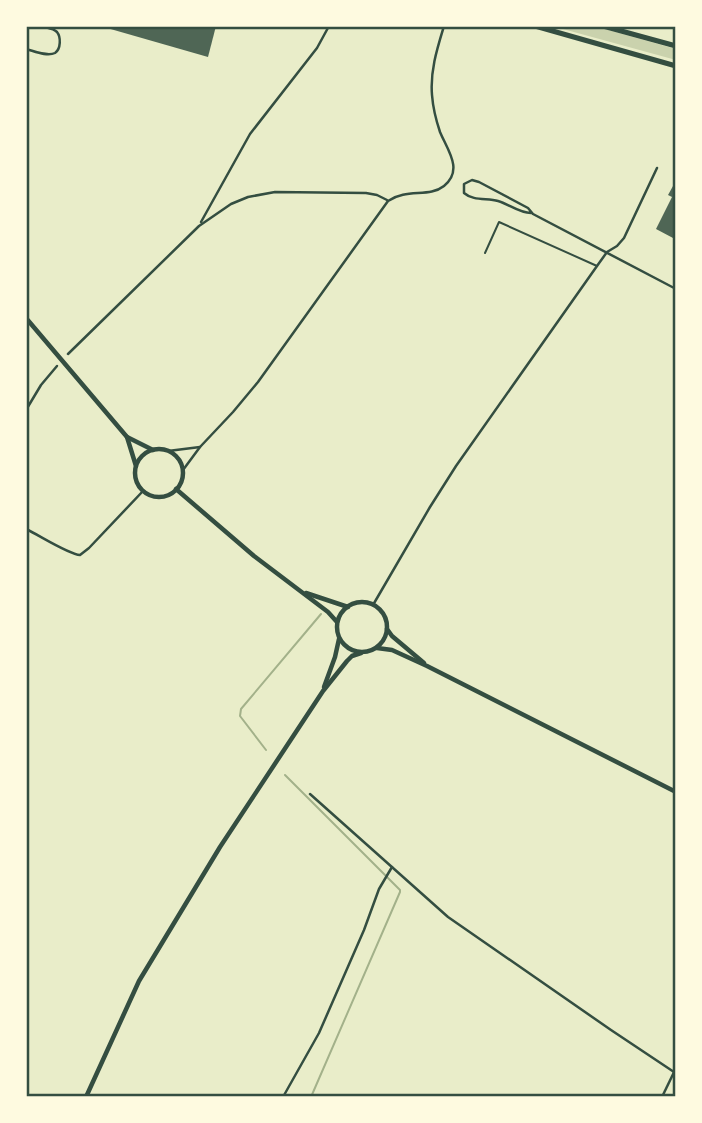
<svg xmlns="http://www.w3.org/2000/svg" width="702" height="1123" viewBox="0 0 702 1123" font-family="Lato,sans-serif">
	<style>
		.green { fill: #cad2ad }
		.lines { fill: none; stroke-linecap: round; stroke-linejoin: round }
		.stream { stroke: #a3b18a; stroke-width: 2 }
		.building { fill: #4f6655 }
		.service { stroke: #344e41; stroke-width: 2 }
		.minor { stroke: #344e41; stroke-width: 2.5 }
		.secondary { stroke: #344e41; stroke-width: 4.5 }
		.motorway { stroke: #344e41; stroke-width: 5 }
		.neatline { fill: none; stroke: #344e41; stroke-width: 2.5 }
	</style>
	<rect width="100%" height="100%" fill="#e9edc9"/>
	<path class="green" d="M 552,26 L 594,26 L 676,49 L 676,60 Z"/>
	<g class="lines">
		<g class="stream">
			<path d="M 266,750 L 240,716 L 241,709 L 321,614"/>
			<path d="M 285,775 L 400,890 L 400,892 L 311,1097"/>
		</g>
	</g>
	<g class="building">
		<path d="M 100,26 L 216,26 L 208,57 Z"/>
		<path d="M 673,186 L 676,187 L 676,232 L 673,238 L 656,229 L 672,197 L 668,195 Z"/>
	</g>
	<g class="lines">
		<path class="service" d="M 485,253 L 499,222 L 597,266"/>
		<g class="minor">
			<path d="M 26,49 C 34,51 47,57 55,53 C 61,49 61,37 57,32 C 53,28 46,28 41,26"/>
			<path d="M 531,213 C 519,213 509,204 498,201 C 487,198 473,201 464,193 L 464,184 L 472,180 L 479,182 L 528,208 L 533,214 L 676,289"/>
			<path d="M 201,222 L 250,134 L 317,48 L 329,26"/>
			<path d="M 68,354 L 199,226 L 231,204 L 248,197 L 275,192 L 366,193 L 377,195 L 387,200"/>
			<path d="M 26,410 L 41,385 L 57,366"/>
			<path d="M 168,451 L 200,447"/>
			<path d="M 183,470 L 200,447 L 233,412 L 258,382 L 388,201 C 407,188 429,198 444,186 C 464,170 447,149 440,132 C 436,120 433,108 432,95 C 430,71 437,49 444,26"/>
			<path d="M 26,529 C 39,535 68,554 80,555 L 89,548 L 143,491"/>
			<path d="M 373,605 L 430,507 L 456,466 L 597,266 L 607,252 L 617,246 L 624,238 L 657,168"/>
			<path d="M 310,794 L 448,917 L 611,1030 L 674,1072"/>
			<path d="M 283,1097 L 319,1033 L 364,930 L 379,889 L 392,867"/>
			<path d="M 662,1097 L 676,1068"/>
		</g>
		<g class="secondary">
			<path d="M 26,318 L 127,437 L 153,450"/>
			<path d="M 127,437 L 136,466"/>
			<circle cx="159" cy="473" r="24"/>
			<path d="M 176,489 L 254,556 L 328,612 L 337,622"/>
			<path d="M 306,593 L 348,607"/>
			<circle cx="362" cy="627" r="25"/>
			<path d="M 387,629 L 392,636 L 424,663"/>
			<path d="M 377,648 L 392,650 L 427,666 L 676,792"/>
			<path d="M 324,687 L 335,657 L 339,639"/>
			<path d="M 86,1097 L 139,981 L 220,847 L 323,691 L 347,661 L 352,656 L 361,653"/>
		</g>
		<g class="motorway">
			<path d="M 535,26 L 676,66"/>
			<path d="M 603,26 L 676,46"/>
		</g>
	</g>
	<rect width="702" height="1123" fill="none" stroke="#fefae0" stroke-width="56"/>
	<rect x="28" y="28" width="646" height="1067" class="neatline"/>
</svg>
